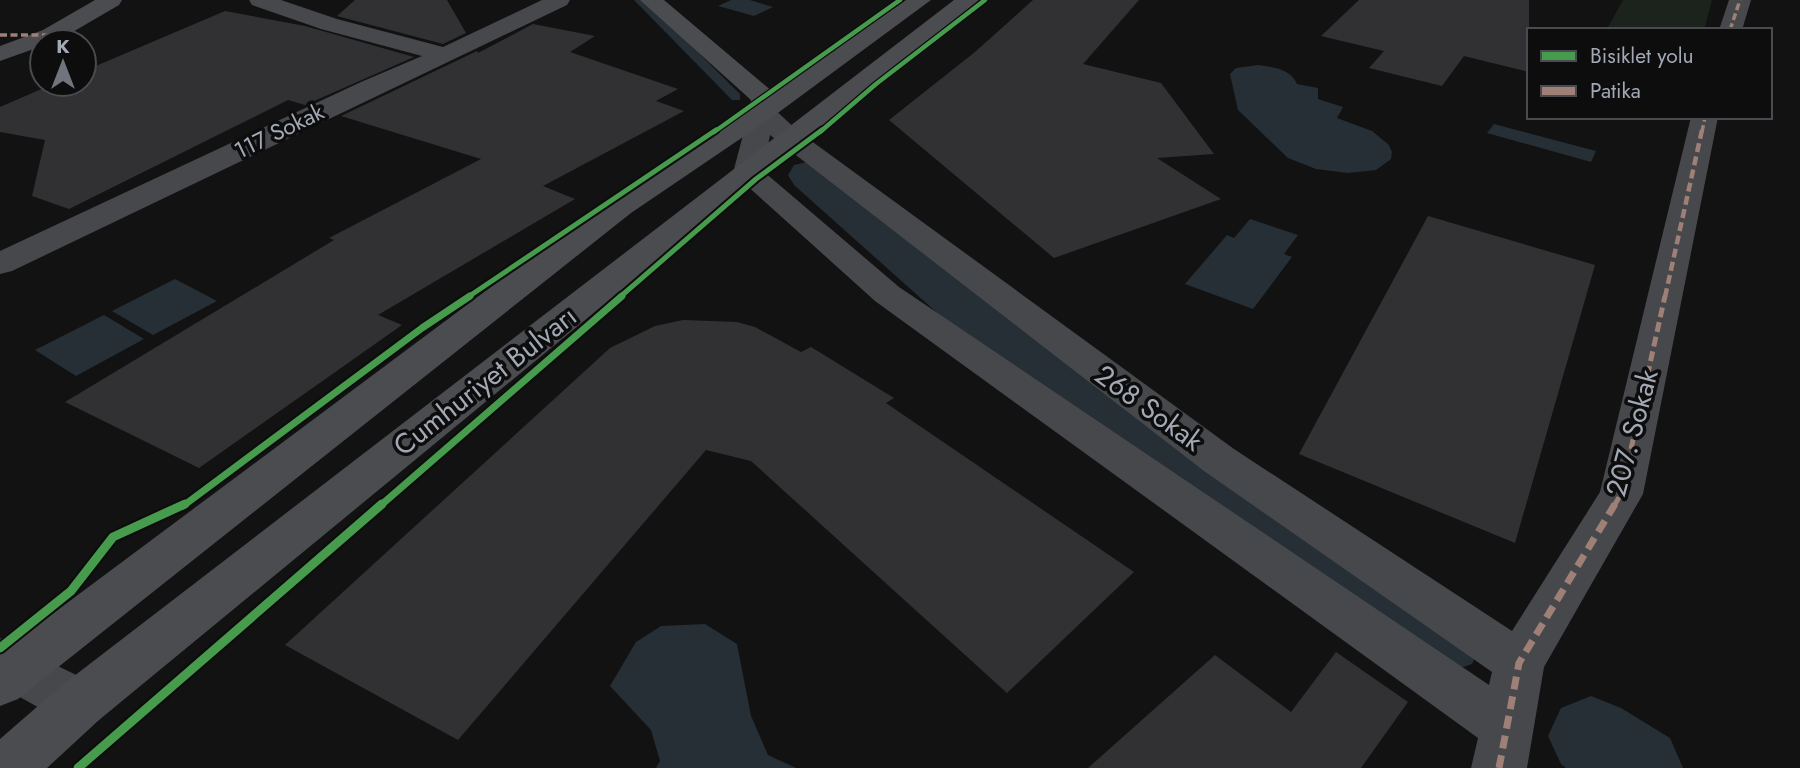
<svg xmlns="http://www.w3.org/2000/svg" width="1800" height="768" viewBox="0 0 1800 768" font-family="Jost,sans-serif">
	<style>
		.green { fill: #1c231c }
		.water { fill: #252f35 }
		.lines { fill: none; stroke-linecap: round; stroke-linejoin: round }
		.stream { fill: #252f35; fill-rule: evenodd }
		.canal { fill: #252f35; fill-rule: evenodd }
		.building { fill: #313133 }
		.street { fill: #46484b; fill-rule: evenodd }
		.secondary { fill: #4a4c50; fill-rule: evenodd }
		.quiet-far3 { stroke: #9e8076; stroke-width: 3.5; stroke-dasharray: 7 3.5; stroke-linecap: butt }
		.quiet-far2 { stroke: #9e8076; stroke-width: 4.5; stroke-dasharray: 9 4.5; stroke-linecap: butt }
		.quiet-far1 { stroke: #9e8076; stroke-width: 5; stroke-dasharray: 10 5; stroke-linecap: butt }
		.quiet { stroke: #9e8076; stroke-width: 7; stroke-dasharray: 13 7; stroke-linecap: butt }
		.cycleway-far3-casing { stroke: #0d0d0e; stroke-width: 7 }
		.cycleway-far2-casing { stroke: #0d0d0e; stroke-width: 9 }
		.cycleway-far1-casing { stroke: #0d0d0e; stroke-width: 11 }
		.cycleway-casing { stroke: #0d0d0e; stroke-width: 13 }
		.cycleway-far3 { stroke: #469c4c; stroke-width: 4.5 }
		.cycleway-far2 { stroke: #469c4c; stroke-width: 5 }
		.cycleway-far1 { stroke: #469c4c; stroke-width: 7 }
		.cycleway { stroke: #469c4c; stroke-width: 9 }
		.labels { text-anchor: middle; dominant-baseline: central; stroke-width: 7; stroke-linejoin: round; paint-order: stroke }
		.far-street-label { font-size: 23px; fill: #a2a9b5; stroke: #0d0d0e }
		.street-label { font-size: 28px; fill: #a2a9b5; stroke: #0d0d0e }
	</style>
	<rect width="100%" height="100%" fill="#121212"/>
	<path class="green" d="M 1623,0 L 1712,0 L 1704,30 L 1607,29 Z"/>
	<g class="water">
		<path d="M 731,0 L 750,0 L 773,7 L 754,16 L 718,6 Z"/>
		<path d="M 1258,65 C 1273,67 1291,69 1297,84 L 1318,88 L 1318,99 L 1343,107 L 1337,118 L 1372,131 L 1389,145 L 1392,152 L 1391,159 L 1376,170 L 1348,173 L 1316,169 L 1288,158 L 1238,110 L 1230,74 L 1236,68 Z"/>
		<path d="M 1494,124 L 1596,151 L 1591,162 L 1487,133 Z"/>
		<path d="M 1250,219 L 1298,235 L 1284,254 L 1292,257 L 1253,309 L 1185,284 L 1227,235 L 1234,238 Z"/>
		<path d="M 175,279 L 217,301 L 153,335 L 112,311 Z"/>
		<path d="M 104,315 L 144,339 L 76,376 L 35,350 Z"/>
		<path d="M 705,624 L 737,644 L 751,716 L 768,755 L 796,768 L 656,768 L 660,761 L 651,730 L 610,686 L 636,642 L 661,626 Z"/>
	</g>
	<g class="lines">
		<path class="stream" d="M 634,0 L 645,0 L 740,94 L 740,100 L 732,100 Z"/>
		<g class="canal">
			<path d="M 811,161 L 828,165 L 1060,357 L 1472,616 L 1483,640 L 1472,664 L 1444,674 L 1416,664 L 1018,385 L 794,185 L 788,175 L 794,165 Z"/>
			<path d="M 1591,696 L 1621,708 L 1670,738 L 1683,768 L 1566,768 L 1561,764 L 1548,736 L 1561,708 Z"/>
		</g>
	</g>
	<g class="building">
		<path d="M 355,0 L 447,0 L 466,33 L 443,44 L 337,16 Z"/>
		<path d="M 1033,0 L 1139,0 L 1083,64 L 1161,83 L 1214,154 L 1157,158 L 1221,199 L 1054,258 L 889,120 L 975,52 Z"/>
		<path d="M 1359,0 L 1529,0 L 1529,72 L 1464,56 L 1442,86 L 1369,68 L 1384,51 L 1321,36 Z"/>
		<path d="M 225,11 L 305,26 L 414,57 L 305,105 L 288,100 L 69,209 L 32,196 L 45,140 L 0,132 L 0,107 L 53,84 L 84,84 L 84,71 Z"/>
		<path d="M 533,24 L 595,36 L 570,52 L 678,89 L 656,101 L 684,111 L 543,186 L 575,199 L 378,315 L 402,325 L 199,468 L 65,402 L 334,240 L 329,238 L 481,159 L 341,116 L 477,51 L 478,53 Z"/>
		<path d="M 1428,216 L 1595,265 L 1515,543 L 1299,454 Z"/>
		<path d="M 683,320 L 737,322 L 755,327 L 801,352 L 811,347 L 894,398 L 886,403 L 1134,572 L 1007,693 L 751,461 L 706,450 L 458,740 L 285,645 L 610,348 L 655,326 Z"/>
		<path d="M 1336,652 L 1408,702 L 1361,768 L 1088,768 L 1215,655 L 1291,712 Z"/>
	</g>
	<g class="lines">
		<g class="street">
			<path d="M 249,0 L 281,0 L 337,19 L 443,47 L 542,0 L 570,0 L 567,5 L 12,271 L 0,274 L 0,251 L 361,82 L 422,56 L 321,29 L 252,5 Z"/>
			<path d="M 1729,0 L 1751,0 L 1742,30 L 1719,30 Z"/>
			<path d="M 762,104 L 771,106 L 799,132 L 1234,449 L 1512,631 L 1600,492 L 1691,117 L 1718,117 L 1643,494 L 1544,667 L 1527,768 L 1471,768 L 1478,738 L 875,301 L 733,173 L 749,112 L 753,106 ZM 770,135 L 1204,471 L 1492,672 L 1489,685 L 899,287 L 763,171 Z"/>
			<path d="M 0,638 L 99,686 L 106,703 L 99,720 L 80,727 L 61,720 L 0,686 Z"/>
		</g>
		<g class="secondary">
			<path d="M 95,0 L 122,0 L 119,5 L 59,40 L 42,42 L 42,46 L 0,61 L 0,46 L 43,30 Z"/>
			<path d="M 640,0 L 664,0 L 773,92 L 906,0 L 931,0 L 771,118 L 631,213 L 18,699 L 0,706 L 0,653 L 609,199 L 749,109 L 751,100 Z"/>
			<path d="M 954,0 L 979,0 L 799,144 L 99,720 L 47,768 L 0,768 L 0,739 L 61,686 Z"/>
		</g>
		<g class="quiet-far3">
			<path d="M 1730,30 L 1740,0"/>
			<path d="M 0,35 L 51,35"/>
			<path d="M 1702,132 L 1705,117"/>
		</g>
		<path class="quiet-far2" d="M 1665,297 L 1702,130"/>
		<path class="quiet-far1" d="M 1614,506 L 1621,494 L 1665,296"/>
		<path class="quiet" d="M 1499,768 L 1519,663 L 1615,504"/>
		<g class="cycleway-far3-casing">
			<g id="cycleway-far3">
				<path d="M 714,132 L 900,0"/>
				<path d="M 820,132 L 876,84 L 985,0"/>
			</g>
		</g>
		<g class="cycleway-far2-casing">
			<g id="cycleway-far2">
				<path d="M 468,297 L 716,130"/>
				<path d="M 620,297 L 756,179 L 822,130"/>
			</g>
		</g>
		<g class="cycleway-far1-casing">
			<g id="cycleway-far1">
				<path d="M 183,506 L 422,328 L 470,296"/>
				<path d="M 380,506 L 622,296"/>
			</g>
		</g>
		<g class="cycleway-casing">
			<g id="cycleway">
				<path d="M 0,648 L 71,591 L 113,537 L 185,504"/>
				<path d="M 78,768 L 382,504"/>
			</g>
		</g>
		<use href="#cycleway-far3" class="cycleway-far3"/>
		<use href="#cycleway-far2" class="cycleway-far2"/>
		<use href="#cycleway-far1" class="cycleway-far1"/>
		<use href="#cycleway" class="cycleway"/>
	</g>
	<g class="labels">
		<g class="far-street-label">
			<text transform="translate(279 131) rotate(-26)">117 Sokak</text>
		</g>
		<g class="street-label">
			<text transform="translate(485 381) rotate(-38)">Cumhuriyet Bulvarı</text>
			<text transform="translate(1149 408) rotate(36)">268 Sokak</text>
			<text transform="translate(1632 433) rotate(-75)">207. Sokak</text>
		</g>
	</g>
	<rect x="1527" y="28" width="245" height="91" fill="#0d0d0e" stroke="#494b51" stroke-width="2"/>
	<rect x="1541" y="51" width="35" height="10" fill="#469c4c" stroke="#494b51" stroke-width="2"/>
	<text x="1590" y="63" font-size="21" fill="#a2a9b5">Bisiklet yolu</text>
	<rect x="1541" y="86" width="35" height="10" fill="#9e8076" stroke="#494b51" stroke-width="2"/>
	<text x="1590" y="98" font-size="21" fill="#a2a9b5">Patika</text>
	<g transform="translate(63 63)"><circle r="33" fill="#0d0d0e" stroke="#494b51" stroke-width="2"/>
	<path d="M0-5L12 26L0 18L-12 26Z" fill="#70747c"/>
	<text y="-10" font-size="19" font-weight="bold" text-anchor="middle" fill="#a2a9b5">K</text>
	</g>
</svg>
